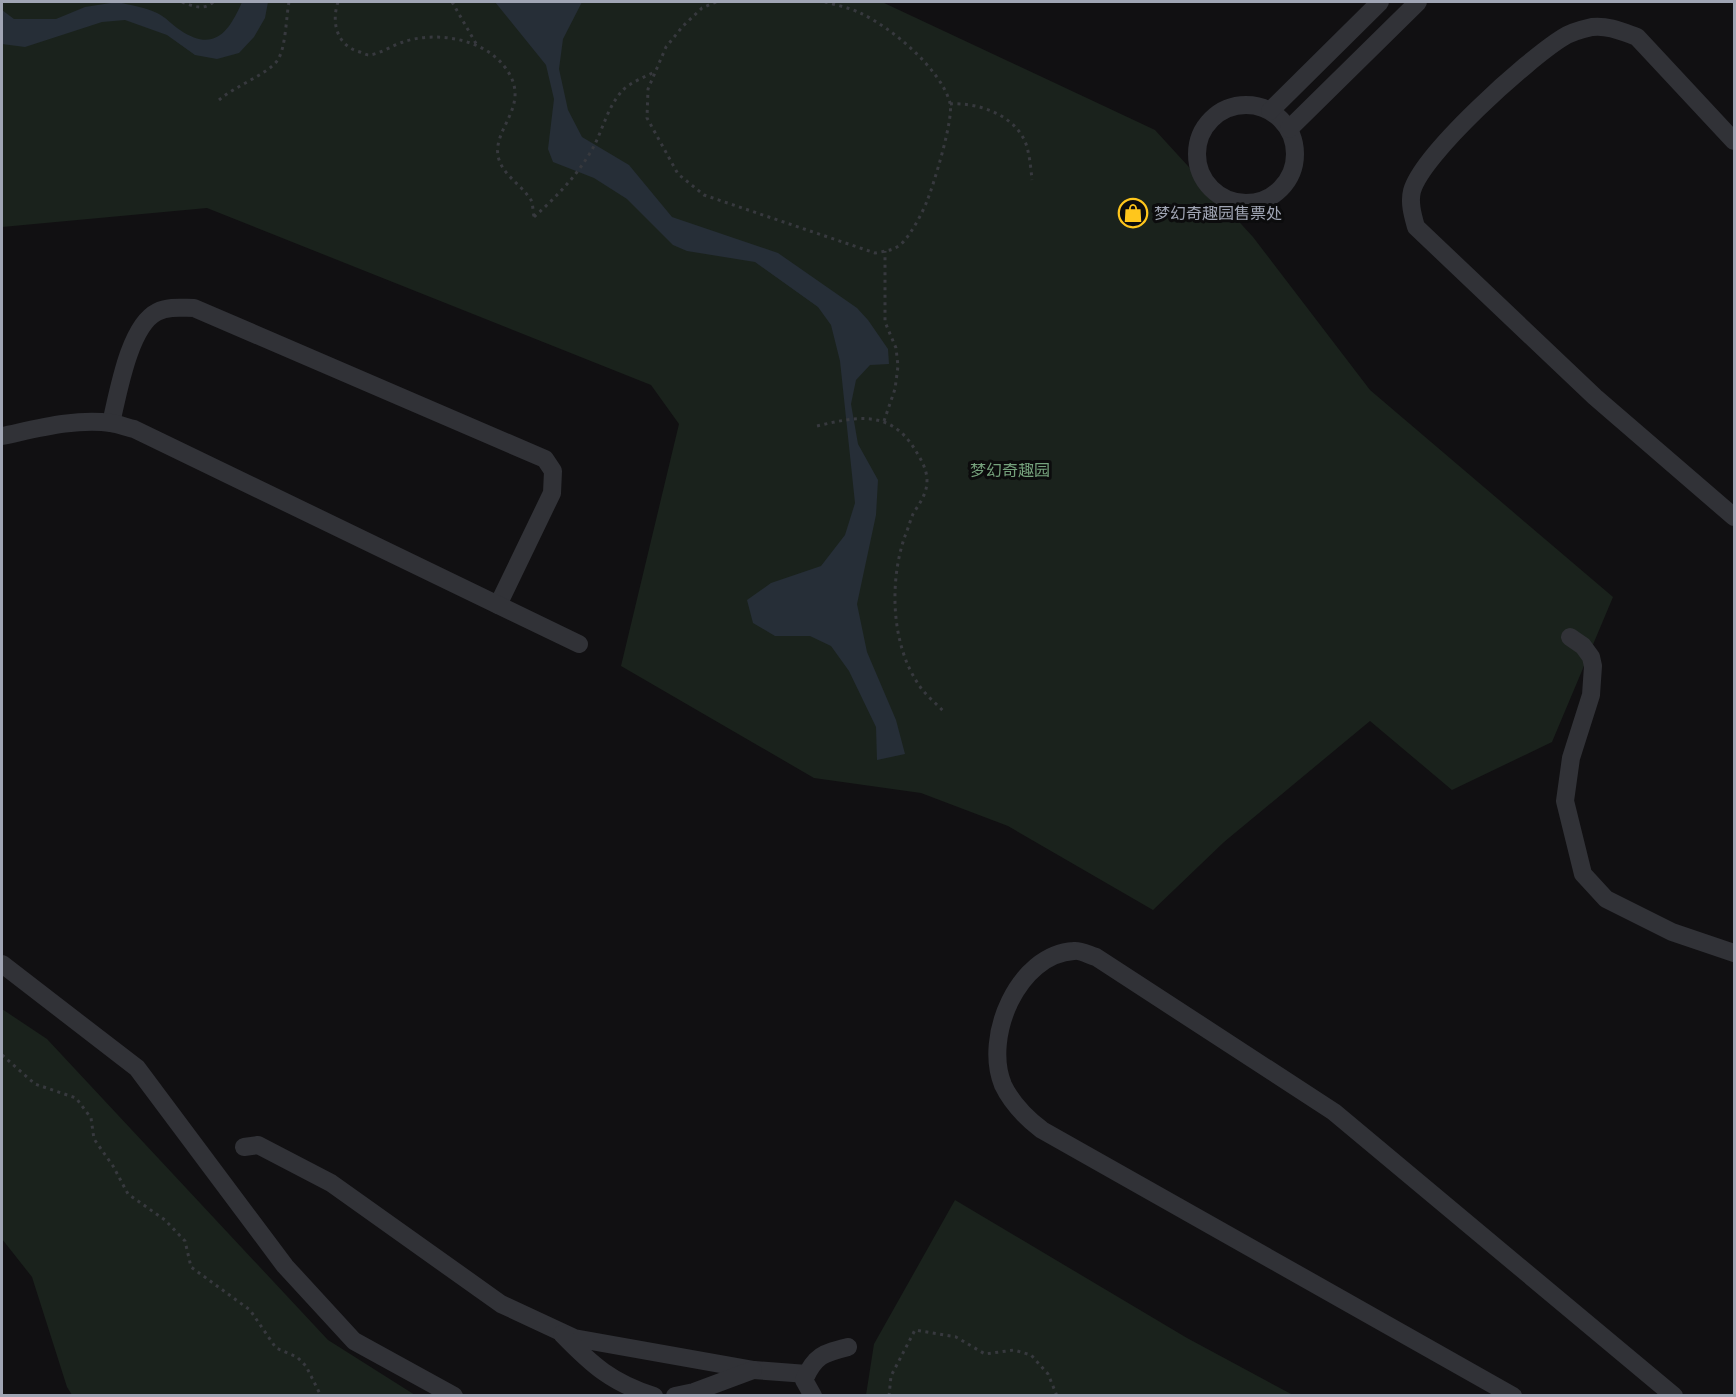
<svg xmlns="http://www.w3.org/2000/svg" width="1736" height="1397" viewBox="0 0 1736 1397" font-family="'Asap Condensed','Noto Sans SC',sans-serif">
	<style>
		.green { fill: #1a221c }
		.water { fill: #262e37 }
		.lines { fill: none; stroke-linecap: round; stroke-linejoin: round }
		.path { stroke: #37393e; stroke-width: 3; stroke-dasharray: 3 4.5; stroke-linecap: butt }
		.minor { stroke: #313237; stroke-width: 18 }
		.labels { text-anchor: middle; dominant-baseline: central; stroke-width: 6; stroke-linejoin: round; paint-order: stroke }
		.poi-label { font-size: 16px; fill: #a0a5b4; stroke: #0c0c0d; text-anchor: start }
		.park-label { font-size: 16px; fill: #75a17c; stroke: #0c0c0d }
	</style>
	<rect width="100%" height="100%" fill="#111012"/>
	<g class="green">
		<path d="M 2,2 L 882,2 L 1155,130 L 1253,237 L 1370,390 L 1613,597 L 1552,742 L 1452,790 L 1370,721 L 1224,842 L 1153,910 L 1008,826 L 921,793 L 814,778 L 621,666 L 679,424 L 651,385 L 207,208 L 2,227 Z"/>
		<path d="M 2,1009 L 47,1039 L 328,1340 L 415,1395 L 72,1395 L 67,1387 L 32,1277 L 2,1239 Z"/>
		<path d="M 955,1200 L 1187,1338 L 1293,1395 L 866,1395 L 874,1344 Z"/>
	</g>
	<g class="water">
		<path d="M 117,2 C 130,5 145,7 157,13 C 166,17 172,25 180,30 C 214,53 229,32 242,2 L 268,2 L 265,18 L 254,37 L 239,53 L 217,59 L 195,55 L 167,35 L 125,20 L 102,22 L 25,47 L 2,44 L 2,10 L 14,19 L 56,19 L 85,7 Z"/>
		<path d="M 495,2 L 582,2 L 563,39 L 559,69 L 568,110 L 582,137 L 629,165 L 672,217 L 778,253 L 857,308 L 868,320 L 888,349 L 889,364 L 870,365 L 856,380 L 851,404 L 858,444 L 878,480 L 876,515 L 857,604 L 867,652 L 896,720 L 905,754 L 877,760 L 876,727 L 849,671 L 831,646 L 810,636 L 775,636 L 753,623 L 747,600 L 771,583 L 821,566 L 845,535 L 855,503 L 840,361 L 831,325 L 818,307 L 755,262 L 687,251 L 673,245 L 627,199 L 594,178 L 553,162 L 548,149 L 554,99 L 546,65 Z"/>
	</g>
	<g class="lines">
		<g class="path">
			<path d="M 182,2 C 192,6 204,11 213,2"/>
			<path d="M 338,2 C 331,23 337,46 360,52 C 363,53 366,55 369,55 C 380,54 393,45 403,42 C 435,31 482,38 504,66 C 534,104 493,126 498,156 C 502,175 521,184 531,200 C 533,204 533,212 534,217"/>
			<path d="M 452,2 L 478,47"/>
			<path d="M 716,2 L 702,8 L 683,26 L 666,47 L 648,89 L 647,118 L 678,174 L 704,195 L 875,253 C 886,251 897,250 904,241 C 912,232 923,212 927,201 C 934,184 954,118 950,103 C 941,69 891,27 860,13 C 850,8 837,5 825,2"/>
			<path d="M 219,100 C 235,86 266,75 277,61 C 286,49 286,17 289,2"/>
			<path d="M 950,104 C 979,102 1018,116 1027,147 C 1030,158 1031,170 1032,180"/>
			<path d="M 534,217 C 555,198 575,178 590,153 C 602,134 606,109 622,91 C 629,83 645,77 654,72"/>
			<path d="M 884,421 L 895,389 L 898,366 L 896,348 L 885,322 L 885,251"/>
			<path d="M 817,426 C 855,417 889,409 914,448 C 920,458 927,468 927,481 C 927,494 919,504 913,514 C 910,521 908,529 905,536 C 889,581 891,645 919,685 C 925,695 936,703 944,712"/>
			<path d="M 2,1055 L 35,1084 L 76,1098 L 91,1118 L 94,1139 L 113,1166 L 128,1194 L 165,1220 L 185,1241 L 191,1267 L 250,1310 L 276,1348 L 297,1357 L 306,1366 L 321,1396"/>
			<path d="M 889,1396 L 891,1376 L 915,1330 L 956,1337 L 985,1354 L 1014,1350 L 1031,1355 L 1048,1374 L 1057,1396"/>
		</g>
		<g class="minor">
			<circle cx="1246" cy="154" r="49"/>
			<path d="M 1270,111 L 1380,2"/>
			<path d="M 1289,129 L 1418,2"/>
			<path d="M 1734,141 L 1637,37 C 1623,32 1608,25 1592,27 C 1583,29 1569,33 1562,38 C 1527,60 1422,154 1412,191 C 1409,203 1413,216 1416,227 L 1595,397 L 1734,517"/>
			<path d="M 111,423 C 118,394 129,326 157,312 C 169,306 182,308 194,308 L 545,459 L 553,471 L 552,493 L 498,605"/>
			<path d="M 2,436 C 36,429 75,418 111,423 C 118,424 126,427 134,429 L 579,644"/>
			<path d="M 1570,637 L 1583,646 L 1591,657 L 1593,666 L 1591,695 L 1571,758 L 1565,801 L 1583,874 L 1606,899 L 1672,932 L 1734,953"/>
			<path d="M 2,964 L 137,1068 L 285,1266 L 354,1341 L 454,1396"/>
			<path d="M 244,1147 L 258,1145 L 331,1183 L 501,1304 L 574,1338 L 754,1370 L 807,1374"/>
			<path d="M 562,1334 C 592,1365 612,1383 654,1396"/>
			<path d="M 675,1396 L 694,1392 L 753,1370"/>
			<path d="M 813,1396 L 804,1380 C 815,1355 824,1353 848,1347"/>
			<path d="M 1513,1396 L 1042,1130 C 1025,1117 1012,1104 1003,1085 C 983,1037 1018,954 1074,951 C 1080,950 1089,955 1096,957 L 1334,1112 L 1674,1396"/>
		</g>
	</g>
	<defs>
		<g id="shop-ring" transform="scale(1.5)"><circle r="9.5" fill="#0c0c0d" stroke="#ffc61c" stroke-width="1.5"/><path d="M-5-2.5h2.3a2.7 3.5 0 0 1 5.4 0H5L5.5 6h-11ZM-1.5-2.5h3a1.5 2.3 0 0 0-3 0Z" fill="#ffc61c"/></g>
	</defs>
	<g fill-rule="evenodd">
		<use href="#shop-ring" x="1133" y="213"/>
	</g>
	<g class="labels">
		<g class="poi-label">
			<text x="1154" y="213">梦幻奇趣园售票处</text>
		</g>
		<g class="park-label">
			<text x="1010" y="470">梦幻奇趣园</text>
		</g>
	</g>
	<rect width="1736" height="1397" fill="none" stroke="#a0a5b4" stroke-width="6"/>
</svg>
